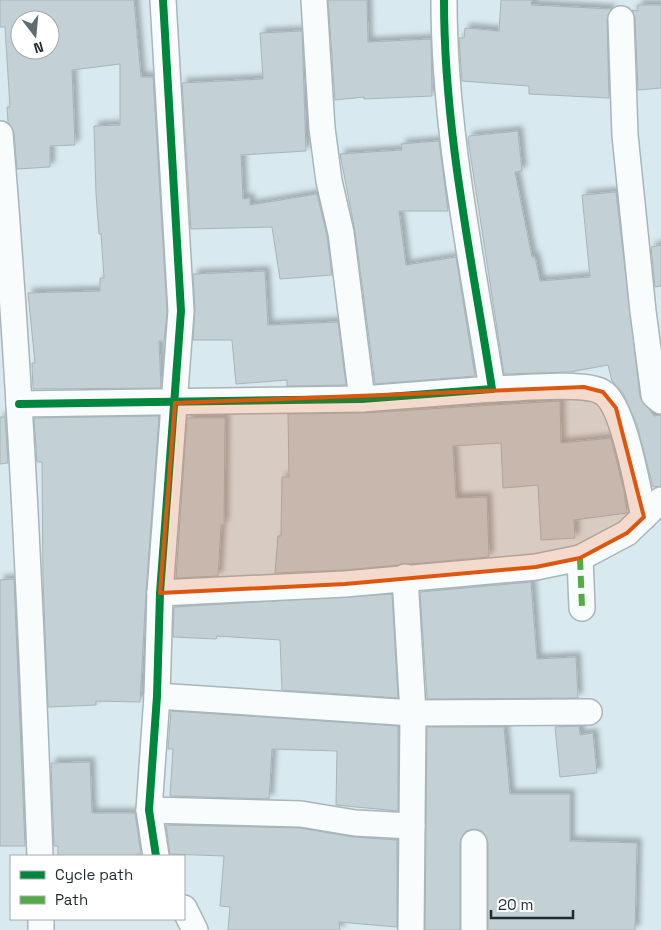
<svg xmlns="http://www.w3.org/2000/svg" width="661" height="930" viewBox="0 0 661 930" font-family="'Space Grotesk',sans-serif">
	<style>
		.building { fill: #c3d0d5; stroke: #a7b5b9; fill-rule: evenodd; filter: url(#shadow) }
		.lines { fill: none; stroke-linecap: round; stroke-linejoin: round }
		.minor-casing { stroke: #a8b6ba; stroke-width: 28 }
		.minor { stroke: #f9fcfd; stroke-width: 25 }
		.quiet { stroke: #52ab44; stroke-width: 6; stroke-dasharray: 12 6; stroke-linecap: butt }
		.cycleway-casing { stroke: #fff; stroke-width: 11 }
		.cycleway { stroke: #00873e; stroke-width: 8 }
		.marked { fill: #de570e; fill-opacity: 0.2; stroke: #de570e; stroke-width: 4; stroke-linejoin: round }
	</style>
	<defs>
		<filter id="shadow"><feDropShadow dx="4.5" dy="-4.5" stdDeviation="2.5" flood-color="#0004"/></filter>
	</defs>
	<rect width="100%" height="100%" fill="#d8e9ef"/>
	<g class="building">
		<path d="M 0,0 L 134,0 L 141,77 L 153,77 L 167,311 L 164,341 L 159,341 L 161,388 L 33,389 L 32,363 L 35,363 L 28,293 L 100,291 L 100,278 L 104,278 L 101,234 L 99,234 L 96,194 L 94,126 L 120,125 L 120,64 L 72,70 L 75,145 L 50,146 L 50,167 L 17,169 L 14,133 L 8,122 L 7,107 L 10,107 L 5,27 L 0,27 ZM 20,20 L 50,20 L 50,50 L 20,50 Z"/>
		<path d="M 328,0 L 367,0 L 368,42 L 431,39 L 432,96 L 364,99 L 364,97 L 335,100 Z"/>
		<path d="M 501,0 L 532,0 L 531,5 L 611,9 L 607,20 L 609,98 L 529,94 L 529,86 L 462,81 L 459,38 L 464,38 L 465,28 L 499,31 Z"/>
		<path d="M 638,5 L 661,5 L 661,88 L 638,90 L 635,18 L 632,10 L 638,11 Z"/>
		<path d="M 302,31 L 306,151 L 241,155 L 243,199 L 250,198 L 250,205 L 317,194 L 327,236 L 332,275 L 280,279 L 272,227 L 191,229 L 182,83 L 263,79 L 260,33 Z"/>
		<path d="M 518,131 L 522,171 L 515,172 L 532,257 L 535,257 L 540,281 L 590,277 L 582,195 L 616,192 L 640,397 L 654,416 L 661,415 L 661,486 L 653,487 L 637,425 L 623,393 L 612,381 L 608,365 L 570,372 L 504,374 L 468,139 L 469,136 Z"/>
		<path d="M 439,141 L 448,211 L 399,211 L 406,265 L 456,257 L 475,376 L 375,384 L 355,231 L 340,154 L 402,150 L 401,144 Z"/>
		<path d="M 661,245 L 661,286 L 655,287 L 651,247 Z"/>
		<path d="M 265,271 L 268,325 L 338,322 L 346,385 L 287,386 L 287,380 L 236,384 L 232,340 L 193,340 L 195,310 L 193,274 Z"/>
		<path d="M 560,401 L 561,443 L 611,438 L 624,491 L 627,513 L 574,520 L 575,538 L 541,540 L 538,485 L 503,488 L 501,443 L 453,446 L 456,498 L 487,497 L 489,557 L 344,570 L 275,573 L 278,536 L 281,536 L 282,477 L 289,477 L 288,414 L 363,413 Z"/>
		<path d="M 159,416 L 146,592 L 140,702 L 96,701 L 96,705 L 48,707 L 43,579 L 42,462 L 37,462 L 34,418 Z"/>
		<path d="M 0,417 L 5,417 L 8,463 L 0,464 Z"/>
		<path d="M 187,418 L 225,418 L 224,525 L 221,525 L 218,576 L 176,578 Z"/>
		<path d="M 14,579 L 25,846 L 0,846 L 0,580 Z"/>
		<path d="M 531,582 L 537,659 L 576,657 L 578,698 L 427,699 L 420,592 Z"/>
		<path d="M 392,594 L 398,698 L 282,690 L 280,640 L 217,636 L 216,639 L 173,637 L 174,607 Z"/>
		<path d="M 171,711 L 398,726 L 398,811 L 336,805 L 337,751 L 272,749 L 269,799 L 170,796 L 173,749 L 168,749 Z"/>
		<path d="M 579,726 L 580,735 L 593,733 L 597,773 L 560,777 L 555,727 Z"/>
		<path d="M 427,727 L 504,727 L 510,794 L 570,794 L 570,841 L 637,843 L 635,930 L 488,930 L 488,843 L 482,831 L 474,829 L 466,831 L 460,843 L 460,930 L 425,930 Z"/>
		<path d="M 90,762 L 92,813 L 135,813 L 141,854 L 138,854 L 138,856 L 58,856 L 58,846 L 54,846 L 51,763 Z"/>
		<path d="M 166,825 L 300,828 L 353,837 L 397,840 L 397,927 L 339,922 L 340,930 L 228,930 L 230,907 L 220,906 L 224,856 L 170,854 Z"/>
	</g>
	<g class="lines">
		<g class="minor-casing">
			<g id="minor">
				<path d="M 314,0 L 322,128 L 329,181 L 341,233 L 362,399"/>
				<path d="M 621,19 L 625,135 L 643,311 L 654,395 L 661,401"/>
				<path d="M 0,134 C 20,375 31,615 40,856"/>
				<path d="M 492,389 C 515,389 584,381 602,392 C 624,404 638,491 644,517"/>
				<path d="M 19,404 L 362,399 L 492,389 C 472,260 444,131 444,0"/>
				<path d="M 580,558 L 582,608"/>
				<path d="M 405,577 L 413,713 L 411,930"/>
				<path d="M 160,593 L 345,584 L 536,567 L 580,558 L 627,533 L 661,500"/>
				<path d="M 157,696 L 413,713 L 589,712"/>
				<path d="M 149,810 L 301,814 L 355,823 L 412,826"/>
				<path d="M 474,843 L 474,930"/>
				<path d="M 156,856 L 149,810 L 157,696 L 160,593 L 181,311 L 163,0"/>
				<path d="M 184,908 L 195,930"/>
				<path d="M 41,919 L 41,930"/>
			</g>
		</g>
		<use href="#minor" class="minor"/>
		<path class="quiet" d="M 580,558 L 582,608"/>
		<g class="cycleway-casing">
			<g id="cycleway">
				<path d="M 19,404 L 362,399 L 492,389 C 472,260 444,131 444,0"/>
				<path d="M 156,856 L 149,810 L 157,696 L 160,593 L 181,311 L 163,0"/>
			</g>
		</g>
		<use href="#cycleway" class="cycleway"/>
	</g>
	<path class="marked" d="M 584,387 L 603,392 L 616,408 L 644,517 L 627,533 L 580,558 L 536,567 L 345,584 L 160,593 L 175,403 Z"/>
	<rect x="10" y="855" width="175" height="65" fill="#ffffff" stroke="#a5aaab"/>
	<rect x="20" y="871" width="25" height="8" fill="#00873e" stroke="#a5aaab"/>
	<text x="55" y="880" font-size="15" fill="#1e2a2d">Cycle path</text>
	<rect x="20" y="896" width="25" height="8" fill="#52ab44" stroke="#a5aaab"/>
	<text x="55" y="905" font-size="15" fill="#1e2a2d">Path</text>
	<g transform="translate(35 35) rotate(164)"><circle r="24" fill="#ffffff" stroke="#a5aaab"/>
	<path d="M0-4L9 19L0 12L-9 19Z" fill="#5f6d71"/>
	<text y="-8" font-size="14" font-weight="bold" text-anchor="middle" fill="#1e2a2d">N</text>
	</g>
	<path d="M491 910v8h82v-8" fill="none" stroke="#1e2a2d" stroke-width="2.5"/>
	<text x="498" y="910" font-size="15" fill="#1e2a2d" stroke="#ffffff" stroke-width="4" paint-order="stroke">20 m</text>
</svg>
